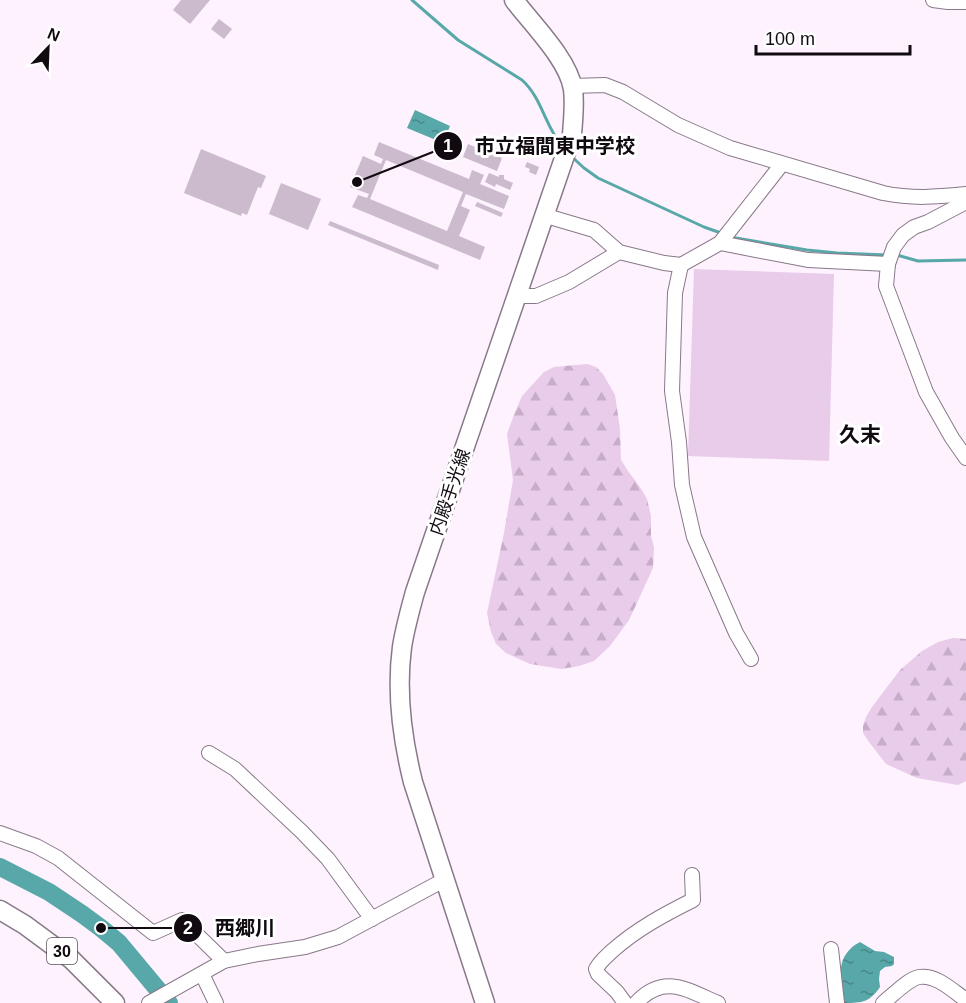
<svg xmlns="http://www.w3.org/2000/svg" width="966" height="1003" viewBox="0 0 966 1003" font-family="Helvetica,'Noto Sans JP',sans-serif">
	<style>
		.green { fill: #e9cbea }
		.forest { fill: url(#forest-firs) }
		.water { fill: url(#water-ripples) }
		.lines { fill: none; stroke-linecap: round; stroke-linejoin: round }
		.stream { stroke: #58a8a9; stroke-width: 3 }
		.river { stroke: #58a8a9; stroke-width: 18 }
		.building { fill: #ccbbcd; fill-rule: evenodd }
		.minor-casing { stroke: #887989; stroke-width: 16 }
		.major-casing { stroke: #887989; stroke-width: 21 }
		.minor { stroke: #fff; stroke-width: 14 }
		.major { stroke: #fff; stroke-width: 18 }
		.labels { text-anchor: middle; dominant-baseline: central; stroke-width: 6; stroke-linejoin: round; paint-order: stroke }
		.shield { fill: #fff; stroke: #585458; stroke-width: 1.5 }
		.shield-label { font-size: 16px; font-weight: bold; fill: #110b11 }
		.street-label { font-size: 18px; fill: #110b11; stroke: #fff }
		.quarter-label { font-size: 21px; font-weight: bold; fill: #110b11; stroke: #fff }
		.leader { fill: none; stroke: #110b11; stroke-width: 2 }
		.callout-dot { fill: #110b11; stroke: #fff; stroke-width: 2 }
		.mark-label { font-size: 18px; text-anchor: middle; font-weight: bold; fill: #fff }
		.callout-label { font-size: 20px; text-anchor: middle; font-weight: bold; fill: #110b11; stroke: #fff; stroke-width: 6; stroke-linejoin: round; paint-order: stroke }
	</style>
	<defs>
		<pattern id="forest-firs" width="22" height="20" patternUnits="userSpaceOnUse" patternTransform="scale(1.5)"><rect width="22" height="20" fill="#e9cbea"/><path d="M5 1l3.5 6h-7zM16 11l3.5 6h-7z" fill="#c7adc8"/></pattern>
		<pattern id="water-ripples" width="26" height="14" patternUnits="userSpaceOnUse" patternTransform="scale(1.5)"><rect width="26" height="14" fill="#58a8a9"/><path d="M2 4q2-2 4 0t4 0M15 11q2-2 4 0t4 0" fill="none" stroke="#478788"/></pattern>
	</defs>
	<rect width="100%" height="100%" fill="#fdf2fd"/>
	<path class="green" d="M 694,269 L 834,274 L 829,461 L 688,456 Z"/>
	<g class="forest">
		<path d="M 587,364 L 596,367 L 603,374 L 615,395 L 620,429 L 621,460 L 628,471 L 640,487 L 647,499 L 651,516 L 651,536 L 654,547 L 653,568 L 629,620 L 610,646 L 594,661 L 579,666 L 561,669 L 530,664 L 506,653 L 496,644 L 491,632 L 487,613 L 504,533 L 513,480 L 507,434 L 515,412 L 522,396 L 544,372 L 554,367 Z"/>
		<path d="M 953,638 L 966,639 L 966,781 L 958,785 L 917,778 L 886,764 L 869,742 L 863,733 L 863,726 L 866,717 L 872,707 L 900,670 L 922,651 L 938,642 Z"/>
	</g>
	<g class="water">
		<path d="M 415,110 L 450,126 L 443,143 L 407,128 Z"/>
		<path d="M 860,942 L 875,951 L 884,952 L 894,957 L 894,964 L 892,966 L 885,967 L 880,971 L 879,979 L 880,987 C 870,1002 862,1003 845,1003 C 839,979 835,955 860,942 Z"/>
	</g>
	<g class="lines">
		<g class="stream">
			<path d="M 412,0 L 458,40 L 522,80 C 542,98 545,126 562,146"/>
			<path d="M 571,156 L 584,168 L 598,178 L 704,227 L 721,233"/>
			<path d="M 730,237 L 807,250 L 837,253 L 887,255"/>
			<path d="M 897,255 L 918,261 L 966,260"/>
		</g>
		<path class="river" d="M 0,867 L 49,892 L 82,914 L 101,928 L 119,943 L 169,1003"/>
	</g>
	<g class="building">
		<path d="M 181,0 L 210,0 L 190,24 L 173,10 Z"/>
		<path d="M 219,19 L 232,29 L 224,39 L 211,29 Z"/>
		<path d="M 379,142 L 469,179 L 472,170 L 484,175 L 480,184 L 509,196 L 504,209 L 466,194 L 461,206 L 470,210 L 459,236 L 485,247 L 480,260 L 352,207 L 358,195 L 367,198 L 369,194 L 350,187 L 363,156 L 381,164 L 383,159 L 374,155 ZM 386,160 L 463,192 L 447,231 L 370,199 Z"/>
		<path d="M 468,144 L 502,158 L 497,171 L 463,157 Z"/>
		<path d="M 201,149 L 266,176 L 261,188 L 258,187 L 247,215 L 242,213 L 241,216 L 184,193 Z"/>
		<path d="M 527,162 L 539,167 L 536,175 L 529,172 L 530,169 L 525,167 Z"/>
		<path d="M 489,173 L 499,177 L 499,175 L 504,175 L 504,179 L 513,183 L 510,190 L 496,184 L 495,187 L 485,182 Z"/>
		<path d="M 281,183 L 321,199 L 308,230 L 269,214 Z"/>
		<path d="M 477,202 L 503,213 L 501,217 L 475,206 Z"/>
		<path d="M 330,221 L 439,265 L 438,270 L 328,225 Z"/>
	</g>
	<g class="lines">
		<g class="minor-casing">
			<g id="minor">
				<path d="M 933,0 L 948,2 L 966,2"/>
				<path d="M 572,86 L 605,85 L 623,92 L 678,125 L 730,148 L 883,193 C 913,199 936,197 966,194"/>
				<path d="M 966,202 L 928,222 L 914,227 L 903,235 L 894,247 L 888,264 L 886,286 L 926,392 L 952,438 L 966,458"/>
				<path d="M 543,215 L 594,230 L 619,252 L 664,263 L 681,265 L 720,243 L 782,164"/>
				<path d="M 720,243 L 808,260 L 888,264"/>
				<path d="M 681,265 L 675,293 L 672,391 L 679,442 L 682,485 L 694,537 L 736,633 L 751,659"/>
				<path d="M 516,296 L 536,296 L 569,282 L 619,252"/>
				<path d="M 209,753 L 235,769 L 302,832 L 328,859 L 372,919"/>
				<path d="M 0,833 L 36,846 L 58,858 L 153,933 L 182,920 L 224,961"/>
				<path d="M 831,949 L 837,1003"/>
				<path d="M 202,974 L 216,1003"/>
				<path d="M 149,1003 L 224,961 L 258,954 L 305,947 L 338,937 L 444,880"/>
				<path d="M 625,1003 L 617,992 L 598,974 L 596,969 C 600,961 606,957 612,951 C 637,929 663,915 693,900 L 692,875"/>
				<path d="M 636,1003 C 664,973 687,990 718,1003"/>
				<path d="M 883,1003 C 892,996 908,979 919,977 C 936,974 953,991 966,1000"/>
			</g>
		</g>
		<g class="major-casing">
			<g id="major">
				<path d="M 0,910 L 25,925 L 71,959 L 115,1003"/>
				<path d="M 485,1003 L 413,782 C 402,738 396,692 402,647 C 405,628 410,610 415,592 L 572,135 C 573,119 575,104 573,89 C 568,59 532,24 514,0"/>
			</g>
		</g>
		<use href="#minor" class="minor"/>
		<use href="#major" class="major"/>
	</g>
	<g class="labels">
		<rect class="shield" x="47" y="938" width="30" height="26" rx="4.5"/>
		<g class="shield-label">
			<text x="62" y="951">30</text>
		</g>
		<g class="street-label">
			<text transform="translate(450 492) rotate(-71)">内殿手光線</text>
		</g>
		<g class="quarter-label">
			<text x="860" y="434">久末</text>
		</g>
	</g>
	<path class="leader" d="M357 182L448 146M101 928L188 928"/>
	<g class="callout-dot">
		<circle cx="357" cy="182" r="6"/>
		<circle cx="101" cy="928" r="6"/>
		<circle cx="448" cy="146" r="15"/>
		<circle cx="188" cy="928" r="15"/>
	</g>
	<g class="mark-label">
		<text x="448" y="152">1</text>
		<text x="188" y="934">2</text>
	</g>
	<g class="callout-label">
		<text x="555" y="153">市立福間東中学校</text>
		<text x="245" y="935">西郷川</text>
	</g>
	<g transform="translate(48 48) rotate(23)" stroke="#ffffff" stroke-width="4.5" paint-order="stroke">
	<path d="M0-4.5L10 22L0 15L-10 22Z" fill="#110b11"/>
	<text y="-9" font-size="16" font-weight="bold" text-anchor="middle" fill="#110b11">N</text>
	</g>
	<path d="M756 45v9h154v-9" fill="none" stroke="#110b11" stroke-width="3"/>
	<text x="765" y="45" font-size="18" fill="#110b11" stroke="#ffffff" stroke-width="4.5" paint-order="stroke">100 m</text>
</svg>
